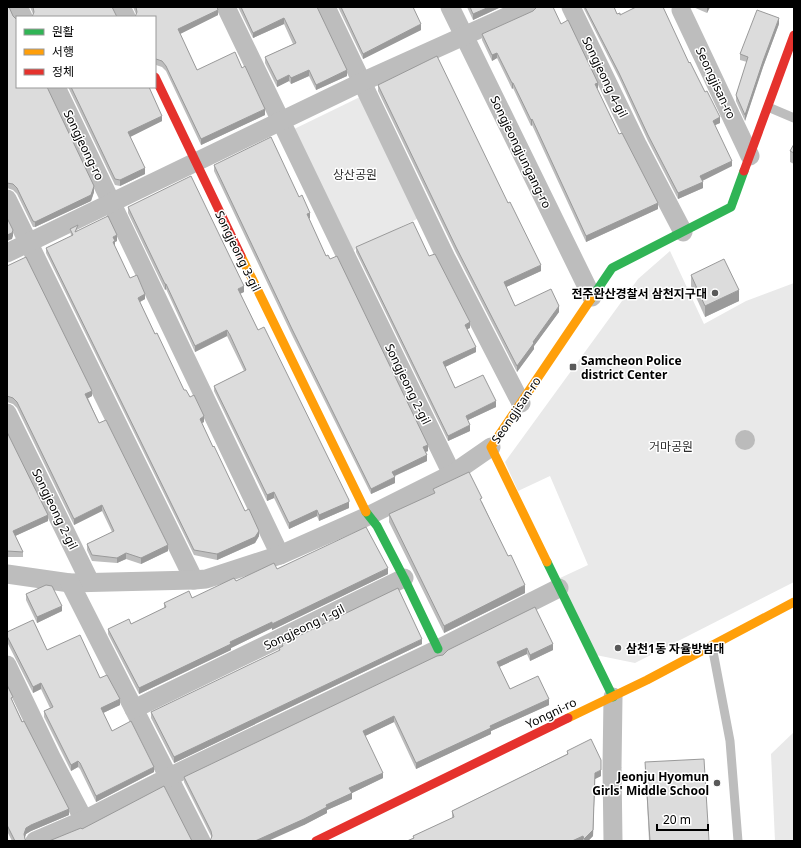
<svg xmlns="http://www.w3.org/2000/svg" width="801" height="848" viewBox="0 0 801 848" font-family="'Noto Sans','Noto Sans KR',sans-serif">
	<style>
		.green { fill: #e9e9e9 }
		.water { fill: #bbb }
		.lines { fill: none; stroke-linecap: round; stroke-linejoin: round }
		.lane { stroke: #bdbdbd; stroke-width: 9 }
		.street { stroke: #bdbdbd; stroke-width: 19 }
		.fast { stroke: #30b455; stroke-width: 9 }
		.slow { stroke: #ff9f0a; stroke-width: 9 }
		.jam { stroke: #e5322d; stroke-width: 9 }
		.wall { fill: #bdbdbd }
		.shaded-wall { fill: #9a9a9a }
		.building { fill: #dcdcdc; stroke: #9a9a9a }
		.poi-dot { fill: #595959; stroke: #fff; stroke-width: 1.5 }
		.labels { text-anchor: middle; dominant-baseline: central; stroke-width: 3; stroke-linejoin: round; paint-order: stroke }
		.street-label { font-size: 12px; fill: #000; stroke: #fff }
		.park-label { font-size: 12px; fill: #2e2e2e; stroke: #fff }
		.poi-label { font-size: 12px; font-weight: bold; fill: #000; stroke: #fff; text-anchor: end }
	</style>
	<rect width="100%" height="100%" fill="#fff"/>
	<g class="green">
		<path d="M 362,96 L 421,217 L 348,253 L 288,132 Z"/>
		<path d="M 670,251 L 704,324 L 746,301 L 794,283 L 794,582 L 635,663 L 591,654 L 560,578 L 588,565 L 550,476 L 518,491 L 505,462 L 638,279 Z"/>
		<path d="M 794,732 L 794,841 L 775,841 L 771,754 Z"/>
	</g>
	<circle class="water" cx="745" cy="440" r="10"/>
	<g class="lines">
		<g class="lane">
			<path d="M 768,107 L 794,118"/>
			<path d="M 712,646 L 730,741 L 738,841"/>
		</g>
		<g class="street">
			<path d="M 18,7 L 23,17"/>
			<path d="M 121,7 L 126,17"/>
			<path d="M 226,7 L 343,250 L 452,474"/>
			<path d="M 326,7 L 446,258 L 521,403"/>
			<path d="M 450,7 L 592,297"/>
			<path d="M 571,7 L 638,146 L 683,232"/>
			<path d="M 681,10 L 750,156"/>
			<path d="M 56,87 L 280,555"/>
			<path d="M 7,199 L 194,580"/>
			<path d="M 7,253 L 362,82 L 528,7"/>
			<path d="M 7,413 L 90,582"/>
			<path d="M 7,574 L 70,583 L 194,580 L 206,579 L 280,555 L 368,516 L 452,474 L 491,447"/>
			<path d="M 70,583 L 201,841"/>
			<path d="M 7,665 L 52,759 L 84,820"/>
			<path d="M 613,697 L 612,768 L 613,841"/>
			<path d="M 134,709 L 404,578"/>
			<path d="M 35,841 L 84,820 L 169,777 L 438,649 L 559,588"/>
		</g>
		<g class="fast">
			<path d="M 591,299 L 612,268 L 731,207 L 744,171"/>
			<path d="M 366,512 L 377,526 L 404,578 L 438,649"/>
			<path d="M 547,562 L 613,697"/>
		</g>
		<g class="slow">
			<path d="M 241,256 L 366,512"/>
			<path d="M 547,562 L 491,447 L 591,299"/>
			<path d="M 568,718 L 647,680 L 794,602"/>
		</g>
		<g class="jam">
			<path d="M 155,77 L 241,256"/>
			<path d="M 744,171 L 794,35"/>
			<path d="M 316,841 L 568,718"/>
		</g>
	</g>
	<g class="wall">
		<path d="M 7,7 L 17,87 L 94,192 L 91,201 L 35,227 L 33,227 L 17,194 L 13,190 L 7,188 Z"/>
		<path d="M 30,7 L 112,7 L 33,14 Z"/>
		<path d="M 133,7 L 217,7 L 218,15 L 180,34 L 197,70 L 265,115 L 201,145 L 166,71 L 162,67 L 156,65 L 155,65 L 155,17 L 136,14 Z"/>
		<path d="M 238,7 L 317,7 L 347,76 L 316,90 L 309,76 L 291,84 L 289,81 L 277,87 L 265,63 L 265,57 L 293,44 L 284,24 L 253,38 Z"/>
		<path d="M 338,7 L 413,7 L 421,30 L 363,59 Z"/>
		<path d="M 467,7 L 501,7 L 473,20 Z"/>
		<path d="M 583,7 L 614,7 L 617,14 L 620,15 L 689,63 L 720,123 L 715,125 L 732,166 L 702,181 L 703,188 L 678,199 L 648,141 L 619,78 Z"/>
		<path d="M 693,7 L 710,7 L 707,13 Z"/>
		<path d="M 537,8 L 561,24 L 598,88 L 597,89 L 619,134 L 658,209 L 586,242 L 532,125 L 531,126 L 513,88 L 512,89 L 497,58 L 492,61 L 482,40 L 482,34 L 533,11 Z"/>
		<path d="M 779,24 L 763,67 L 745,121 L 736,101 L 736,95 L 747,62 L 740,60 L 740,54 Z"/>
		<path d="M 378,85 L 508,203 L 541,271 L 506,287 L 515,306 L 559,312 L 534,346 L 534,349 L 517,372 L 456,253 L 378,91 Z"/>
		<path d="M 68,87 L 149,87 L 162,121 L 130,137 L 145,174 L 120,186 L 115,185 Z"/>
		<path d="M 794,144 L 794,164 L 790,162 L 790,151 Z"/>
		<path d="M 214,165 L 299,197 L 310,218 L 309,219 L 326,256 L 428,451 L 426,452 L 427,461 L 395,476 L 395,483 L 371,494 L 292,335 L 214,171 Z"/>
		<path d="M 128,207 L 244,292 L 240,293 L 258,330 L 349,506 L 349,508 L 319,521 L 317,516 L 289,529 L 274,498 L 267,501 L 214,391 L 214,386 L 244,371 L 227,336 L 195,352 L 166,289 L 165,290 L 128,213 Z"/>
		<path d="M 70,229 L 117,241 L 115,242 L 115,247 L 130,278 L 145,299 L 140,302 L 155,334 L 184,390 L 190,397 L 204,422 L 202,423 L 213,447 L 245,511 L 259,536 L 255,543 L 217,560 L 194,555 L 46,253 L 46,248 L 71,236 Z"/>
		<path d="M 356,247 L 429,256 L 470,328 L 467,329 L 476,352 L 445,367 L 455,388 L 496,407 L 468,420 L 470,431 L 448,441 L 356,252 Z"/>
		<path d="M 7,266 L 92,396 L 88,398 L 99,423 L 168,551 L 141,564 L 126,559 L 117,563 L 92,561 L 87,550 L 87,544 L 112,532 L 102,511 L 74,525 L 17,408 L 13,404 L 7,402 Z"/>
		<path d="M 691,275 L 739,301 L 705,317 L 691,286 Z"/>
		<path d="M 7,432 L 48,521 L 15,536 L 23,552 L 23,557 L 7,557 Z"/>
		<path d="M 433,489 L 482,502 L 525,593 L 444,633 L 389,522 L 389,514 L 433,494 Z"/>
		<path d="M 277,569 L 388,574 L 272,630 L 272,628 L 231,648 L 231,650 L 139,694 L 108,634 L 108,629 L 131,624 L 164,608 L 164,603 L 192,598 L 236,581 Z"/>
		<path d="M 26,594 L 62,611 L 37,623 L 26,600 Z"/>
		<path d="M 535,607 L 553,650 L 530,661 L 527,654 L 499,667 L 510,689 L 549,705 L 491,731 L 491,734 L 416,769 L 394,722 L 365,736 L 383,778 L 352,793 L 352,799 L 327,810 L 327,813 L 304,825 L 211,838 L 211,836 L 184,782 L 184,777 L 443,655 Z"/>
		<path d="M 7,632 L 47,650 L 100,678 L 120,705 L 103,713 L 112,731 L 154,772 L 96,802 L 80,769 L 78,767 L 71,771 L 44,717 L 44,711 L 50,708 L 41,689 L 33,693 L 7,642 Z"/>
		<path d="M 282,644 L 422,644 L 174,763 L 151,718 L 151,712 L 279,651 L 279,648 L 282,647 Z"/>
		<path d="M 7,685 L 13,702 L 69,815 L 31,831 L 26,834 L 25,838 L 26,841 L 12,841 L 7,831 Z"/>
		<path d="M 567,751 L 601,776 L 595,779 L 593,836 L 588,841 L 407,841 L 413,838 L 413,836 L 452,818 L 452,811 L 567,754 Z"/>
		<path d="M 645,762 L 709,841 L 649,841 Z"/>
	</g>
	<g class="shaded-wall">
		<path d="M 489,7 L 501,7 L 473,20 L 473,14 Z"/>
		<path d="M 707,7 L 710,7 L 707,13 Z"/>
		<path d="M 218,10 L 218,15 L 178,35 L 178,29 Z"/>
		<path d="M 284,18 L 284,24 L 253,38 L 253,33 Z"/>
		<path d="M 779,18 L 779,24 L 763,67 L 745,121 L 745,115 L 763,61 Z"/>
		<path d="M 421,24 L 421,30 L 363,59 L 363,54 Z"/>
		<path d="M 497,53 L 497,58 L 492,61 L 492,55 Z"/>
		<path d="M 309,70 L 309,76 L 291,84 L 291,78 Z"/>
		<path d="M 347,70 L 347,76 L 316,90 L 316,85 Z"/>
		<path d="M 289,75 L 289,81 L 277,87 L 277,81 Z"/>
		<path d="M 512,83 L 513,83 L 513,88 L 512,89 Z"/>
		<path d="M 598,83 L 598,88 L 595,90 L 595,84 Z"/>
		<path d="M 265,109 L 265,115 L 201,145 L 201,139 Z"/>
		<path d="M 162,116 L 162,121 L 128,138 L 128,132 Z"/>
		<path d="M 720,117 L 720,123 L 713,126 L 713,121 Z"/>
		<path d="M 532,119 L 532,125 L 531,126 L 531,120 Z"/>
		<path d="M 732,161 L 732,166 L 700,182 L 700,176 Z"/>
		<path d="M 145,168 L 145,174 L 120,186 L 120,180 Z"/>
		<path d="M 703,182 L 703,188 L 678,199 L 678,193 Z"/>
		<path d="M 94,186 L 94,192 L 91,201 L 35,227 L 35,222 Z"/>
		<path d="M 658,203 L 658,209 L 586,242 L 586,236 Z"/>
		<path d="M 310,213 L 310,218 L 307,220 L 307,214 Z"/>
		<path d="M 13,230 L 13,236 L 12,239 L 7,241 L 7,235 Z"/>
		<path d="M 117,235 L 117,241 L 115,242 L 115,247 L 113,248 L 113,237 Z"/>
		<path d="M 541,265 L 541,271 L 504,288 L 504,282 Z"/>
		<path d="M 165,284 L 166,284 L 166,289 L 165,290 Z"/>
		<path d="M 244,286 L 244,292 L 238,295 L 238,289 Z"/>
		<path d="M 739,290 L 739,301 L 705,317 L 705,306 Z"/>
		<path d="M 145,294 L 145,299 L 138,303 L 138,298 Z"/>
		<path d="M 559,306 L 559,312 L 534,346 L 534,349 L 517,372 L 517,366 L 533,342 Z"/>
		<path d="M 470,322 L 470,328 L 465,330 L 465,325 Z"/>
		<path d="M 227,330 L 227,336 L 195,352 L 195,346 Z"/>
		<path d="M 476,347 L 476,352 L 443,368 L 443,362 Z"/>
		<path d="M 92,391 L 92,396 L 85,400 L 85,394 Z"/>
		<path d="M 496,401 L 496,407 L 466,421 L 466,416 Z"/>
		<path d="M 204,416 L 204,422 L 200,424 L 200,419 Z"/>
		<path d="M 470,425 L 470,431 L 448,441 L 448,436 Z"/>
		<path d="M 428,445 L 428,451 L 423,453 L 423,447 Z"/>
		<path d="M 427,455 L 427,461 L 392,477 L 392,472 Z"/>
		<path d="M 395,477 L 395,483 L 371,494 L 371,489 Z"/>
		<path d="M 274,492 L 274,498 L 267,501 L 267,495 Z"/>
		<path d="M 349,500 L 349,508 L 319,521 L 319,515 Z"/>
		<path d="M 102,505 L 102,511 L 74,525 L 74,519 Z"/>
		<path d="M 317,510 L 317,516 L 289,529 L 289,523 Z"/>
		<path d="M 48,515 L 48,521 L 13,537 L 13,531 Z"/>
		<path d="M 259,531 L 259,536 L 255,543 L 217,560 L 217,554 Z"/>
		<path d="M 168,545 L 168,551 L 141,564 L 141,558 Z"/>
		<path d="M 126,553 L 126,559 L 117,563 L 117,558 Z"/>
		<path d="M 388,568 L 388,574 L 272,630 L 272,624 Z"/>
		<path d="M 525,585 L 525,593 L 444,633 L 444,626 Z"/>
		<path d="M 62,606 L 62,611 L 37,623 L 37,617 Z"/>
		<path d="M 272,622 L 272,628 L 231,648 L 231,650 L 139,694 L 139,688 L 230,642 Z"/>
		<path d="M 422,639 L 422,644 L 174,763 L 174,757 Z"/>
		<path d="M 553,644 L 553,650 L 530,661 L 530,655 Z"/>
		<path d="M 527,648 L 527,654 L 497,668 L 497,662 Z"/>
		<path d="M 41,683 L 41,689 L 33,693 L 33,687 Z"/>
		<path d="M 120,699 L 120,705 L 101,714 L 101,708 Z"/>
		<path d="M 549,699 L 549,705 L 491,731 L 491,734 L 416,769 L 416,763 L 490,726 Z"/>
		<path d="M 394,716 L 394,722 L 363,737 L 363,731 Z"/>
		<path d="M 78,761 L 78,767 L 71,771 L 71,765 Z"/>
		<path d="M 154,767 L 154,772 L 96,802 L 96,796 Z"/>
		<path d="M 601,770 L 601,776 L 595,779 L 593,836 L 588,841 L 584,841 L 595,773 Z"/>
		<path d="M 383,773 L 383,778 L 352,793 L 352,799 L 327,810 L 327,813 L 304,825 L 268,841 L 255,841 L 326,805 L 349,788 Z"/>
		<path d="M 69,809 L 69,815 L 31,831 L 26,834 L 24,839 L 24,834 L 26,828 L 31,825 Z"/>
		<path d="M 583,836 L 583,841 L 572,841 Z"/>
	</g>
	<g class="building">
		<path d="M 7,7 L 9,7 L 13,16 L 17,20 L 17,87 L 47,87 L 94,186 L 91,195 L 35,222 L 33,221 L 17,188 L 13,184 L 7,183 Z"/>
		<path d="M 33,7 L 112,7 L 117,17 L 32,17 L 34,12 Z"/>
		<path d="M 136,7 L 217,7 L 218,10 L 178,29 L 197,70 L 235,52 L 242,68 L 245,66 L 265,109 L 201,139 L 166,66 L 162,61 L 156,59 L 155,59 L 155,17 L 135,17 L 137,12 Z"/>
		<path d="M 241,7 L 317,7 L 347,70 L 316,85 L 309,70 L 291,78 L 289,75 L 277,81 L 265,57 L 296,43 L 284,18 L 253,33 Z"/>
		<path d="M 341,7 L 413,7 L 421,24 L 363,54 Z"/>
		<path d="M 470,7 L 489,7 L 473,14 Z"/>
		<path d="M 537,7 L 553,7 L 561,24 L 568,20 L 598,83 L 595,84 L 619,134 L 622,133 L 658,203 L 586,236 L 532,119 L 531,120 L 513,83 L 512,83 L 497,53 L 492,55 L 482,34 L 533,11 Z"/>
		<path d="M 585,7 L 614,7 L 617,14 L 620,13 L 620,15 L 636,7 L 663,7 L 689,63 L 690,62 L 705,92 L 707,91 L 720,117 L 713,121 L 732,161 L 700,176 L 703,182 L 678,193 L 648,135 L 619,73 Z"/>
		<path d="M 757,10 L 779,18 L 763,61 L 745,115 L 736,95 L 748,57 L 740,54 Z"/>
		<path d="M 437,56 L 508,203 L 510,202 L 541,265 L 504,282 L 515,306 L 551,289 L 559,306 L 533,342 L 534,343 L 517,366 L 456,247 L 378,85 Z"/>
		<path d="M 71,87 L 149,87 L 162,116 L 128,132 L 145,168 L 120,180 L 115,179 Z"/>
		<path d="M 271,137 L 299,197 L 302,195 L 310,213 L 307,214 L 326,256 L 328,255 L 330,259 L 337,256 L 428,445 L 423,447 L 427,455 L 392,472 L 395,477 L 371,489 L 292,329 L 214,165 Z"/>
		<path d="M 794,144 L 794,153 L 790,151 Z"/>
		<path d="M 191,176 L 244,286 L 238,289 L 258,330 L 264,327 L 349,500 L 349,502 L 319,515 L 317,510 L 289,523 L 274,492 L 267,495 L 214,386 L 246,370 L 230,335 L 227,330 L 195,346 L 166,284 L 165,284 L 128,207 Z"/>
		<path d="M 108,216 L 117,235 L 113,237 L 115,241 L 113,242 L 130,278 L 137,275 L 145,294 L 138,298 L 155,334 L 157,333 L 184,390 L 186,390 L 190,397 L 194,395 L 204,416 L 200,419 L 213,447 L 214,446 L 245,511 L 249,509 L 259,531 L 255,537 L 217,554 L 194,550 L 46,248 L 73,235 L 70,229 L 78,225 L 75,232 Z"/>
		<path d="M 7,218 L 13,230 L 12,233 L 7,235 Z"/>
		<path d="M 413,222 L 429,256 L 435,254 L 470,322 L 465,325 L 476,347 L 443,362 L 455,388 L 483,375 L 496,401 L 466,416 L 470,425 L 448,436 L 356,247 Z"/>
		<path d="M 26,257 L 92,391 L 85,394 L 99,423 L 106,420 L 168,545 L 141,558 L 126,553 L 117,558 L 92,555 L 87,544 L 114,531 L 102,505 L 74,519 L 17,402 L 13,398 L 7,396 L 7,266 Z"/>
		<path d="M 724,259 L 739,290 L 705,306 L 691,275 Z"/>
		<path d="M 7,432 L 48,515 L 13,531 L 23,552 L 7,551 Z"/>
		<path d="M 469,472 L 482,498 L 480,499 L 508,556 L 511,555 L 525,585 L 444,626 L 389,514 L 435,493 L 433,489 Z"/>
		<path d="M 366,527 L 388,568 L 272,624 L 272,622 L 230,642 L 231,644 L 139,688 L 108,629 L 129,619 L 131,624 L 166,607 L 164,603 L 189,591 L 192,598 L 234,578 L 236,581 L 274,563 L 277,569 Z"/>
		<path d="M 46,585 L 52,586 L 62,606 L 37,617 L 26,594 Z"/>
		<path d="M 398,588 L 422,639 L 174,757 L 151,712 L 280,650 L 279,648 L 283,646 L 282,644 Z"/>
		<path d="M 535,607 L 553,644 L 530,655 L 527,648 L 497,662 L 510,689 L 538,676 L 549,699 L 490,726 L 491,728 L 416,763 L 394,716 L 363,731 L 383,773 L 349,788 L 352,793 L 326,805 L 327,807 L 304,819 L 255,841 L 210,841 L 212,836 L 211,831 L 184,777 L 437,656 L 443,655 L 448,650 Z"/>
		<path d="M 33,620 L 47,650 L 80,635 L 100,678 L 107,675 L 120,699 L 101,708 L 112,731 L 131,721 L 154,767 L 96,796 L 80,763 L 78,761 L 71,765 L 44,711 L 53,707 L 41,683 L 33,687 L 7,636 L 7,632 Z"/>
		<path d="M 7,685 L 13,697 L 11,698 L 22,722 L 24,721 L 69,809 L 31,825 L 26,828 L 24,834 L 25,839 L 26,841 L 15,841 L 7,825 Z"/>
		<path d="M 591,739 L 601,760 L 601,770 L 595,773 L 593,830 L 584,839 L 583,836 L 572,841 L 407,841 L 414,838 L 413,836 L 454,817 L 452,811 L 568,754 L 567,751 Z"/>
		<path d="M 704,759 L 709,841 L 650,841 L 645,762 Z"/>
		<path d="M 164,786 L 192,841 L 49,841 L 81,828 L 82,829 Z"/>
	</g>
	<g class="poi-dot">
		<circle cx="715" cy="293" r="4"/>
		<rect x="569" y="363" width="8" height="8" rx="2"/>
		<circle cx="618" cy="648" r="4"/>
		<circle cx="717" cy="783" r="4"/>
	</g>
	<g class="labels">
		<g class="street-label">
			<text transform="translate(605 77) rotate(64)">Songjeong 4-gil</text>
			<text transform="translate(716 83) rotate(65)">Seongjisan-ro</text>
			<text transform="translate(84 145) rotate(64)">Songjeong-ro</text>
			<text transform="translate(521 152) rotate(64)">Songjeongjungang-ro</text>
			<text transform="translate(238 251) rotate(64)">Songjeong 3-gil</text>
			<text transform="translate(408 384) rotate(64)">Songjeong 2-gil</text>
			<text transform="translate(516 410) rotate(-56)">Seongjisan-ro</text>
			<text transform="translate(55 509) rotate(64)">Songjeong 2-gil</text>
			<text transform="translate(304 627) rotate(-26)">Songjeong 1-gil</text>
			<text transform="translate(551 713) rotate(-26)">Yongni-ro</text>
		</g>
		<g class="park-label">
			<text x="355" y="174">상산공원</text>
			<text x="671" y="446">거마공원</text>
		</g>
		<g class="poi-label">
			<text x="707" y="293">전주완산경찰서 삼천지구대</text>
			<text x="581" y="360" text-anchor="start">Samcheon Police<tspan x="581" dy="14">district Center</tspan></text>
			<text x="626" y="648" text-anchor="start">삼천1동 자율방범대</text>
			<text x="709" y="776">Jeonju Hyomun<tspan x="709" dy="14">Girls' Middle School</tspan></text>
		</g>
	</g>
	<rect width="801" height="848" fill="none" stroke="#000000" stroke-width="16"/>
	<rect x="16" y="16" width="140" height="72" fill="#ffffff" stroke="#999999"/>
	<rect x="24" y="29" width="20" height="6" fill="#30b455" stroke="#999999"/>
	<text x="52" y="36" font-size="12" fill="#000000">원활</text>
	<rect x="24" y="49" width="20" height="6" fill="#ff9f0a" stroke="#999999"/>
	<text x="52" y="56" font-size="12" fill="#000000">서행</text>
	<rect x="24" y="69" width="20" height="6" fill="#e5322d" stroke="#999999"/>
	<text x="52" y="76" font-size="12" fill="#000000">정체</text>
	<path d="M657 824v6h51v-6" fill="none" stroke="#000000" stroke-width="2"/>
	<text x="663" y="824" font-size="12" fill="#000000" stroke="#ffffff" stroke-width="3" paint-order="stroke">20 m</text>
</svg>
